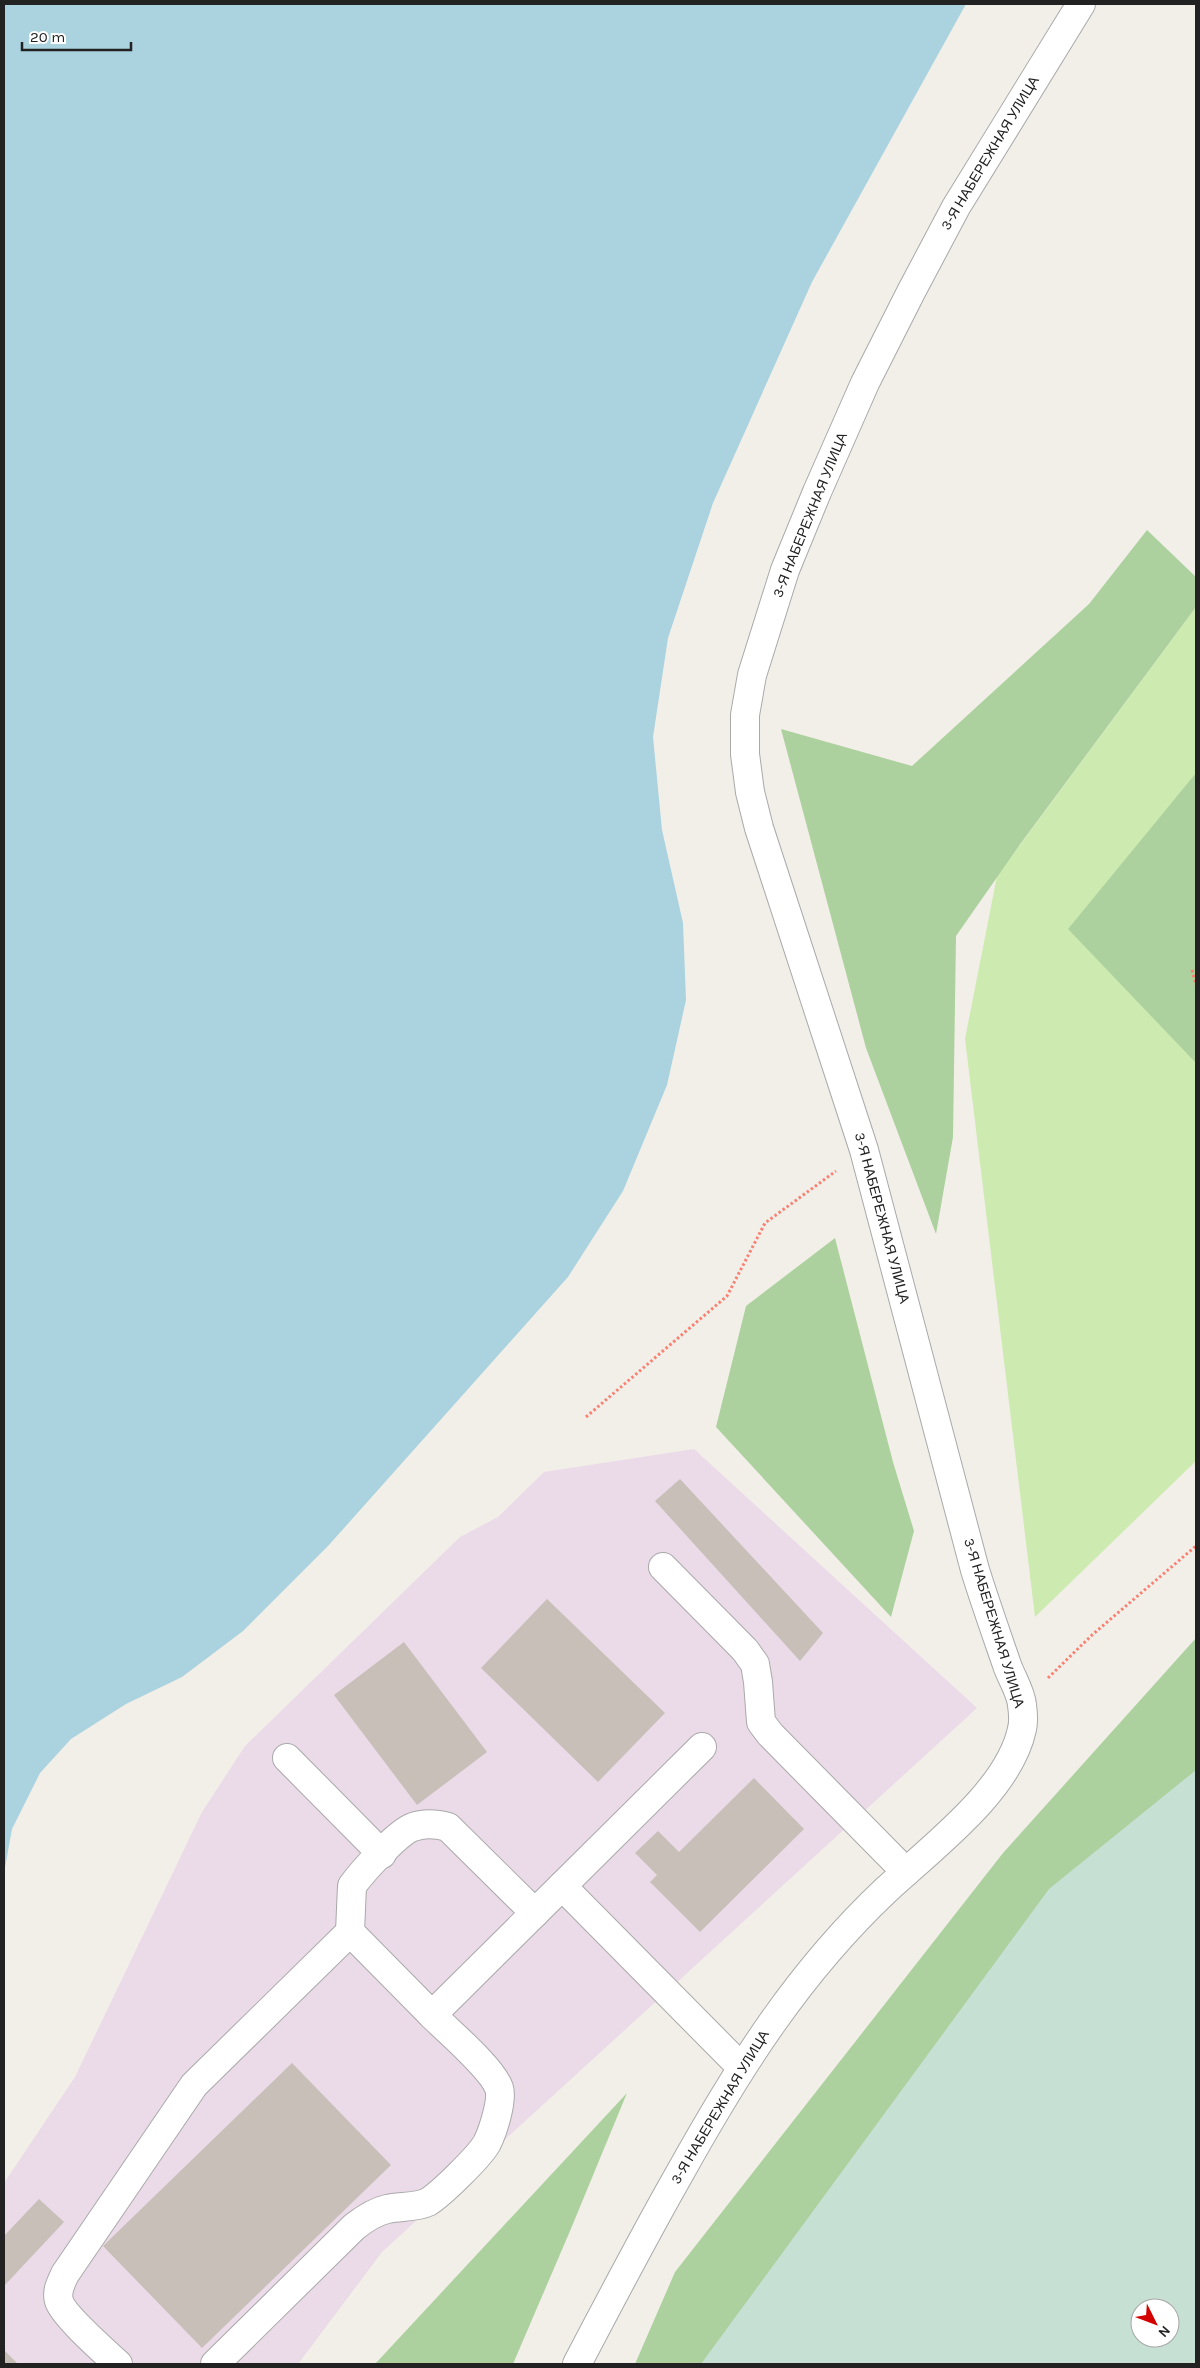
<svg xmlns="http://www.w3.org/2000/svg" width="1200" height="2368" viewBox="0 0 1200 2368" font-family="Karla,sans-serif">
	<style>
		.industrial { fill: #ebdbe8 }
		.grass { fill: #cdebb0 }
		.forest { fill: #add19e; fill-rule: evenodd }
		.wetland { fill: #c6e0d4; fill-rule: evenodd }
		.water { fill: #aad3df }
		.building { fill: #c7bfb8 }
		.lines { fill: none; stroke-linecap: round; stroke-linejoin: round }
		.minor-casing { stroke: #a9a9a9; stroke-width: 30 }
		.path { stroke: #fa8072; stroke-width: 3; stroke-dasharray: 2.5 2.5; stroke-linecap: butt }
		.minor { stroke: #fff; stroke-width: 28 }
		.labels { text-anchor: middle; dominant-baseline: central; stroke-width: 4.5; stroke-linejoin: round; paint-order: stroke }
		.street-label { font-size: 14px; fill: #222; stroke: #fff }
	</style>
	<rect width="100%" height="100%" fill="#f2efe9"/>
	<path class="industrial" d="M 694,1449 L 977,1708 L 382,2252 L 298,2364 L 4,2364 L 4,2183 L 75,2077 L 202,1812 L 245,1746 L 460,1537 L 498,1517 L 544,1472 Z"/>
	<path class="grass" d="M 1196,607 L 1196,1461 L 1035,1617 L 965,1039 L 997,876 Z"/>
	<g class="forest">
		<path d="M 1147,530 L 1196,577 L 1196,607 L 1021,843 L 956,936 L 953,1137 L 936,1234 L 866,1048 L 781,729 L 912,766 L 1089,604 Z"/>
		<path d="M 1196,773 L 1196,1063 L 1068,929 Z"/>
		<path d="M 835,1238 L 893,1462 L 914,1531 L 891,1617 L 716,1427 L 746,1306 Z"/>
		<path d="M 1196,1638 L 1196,2364 L 635,2364 L 675,2272 L 1003,1853 ZM 1140,2308 L 1170,2308 L 1170,2338 L 1140,2338 Z"/>
		<path d="M 627,2093 L 570,2231 L 513,2364 L 375,2364 Z"/>
	</g>
	<path class="wetland" d="M 1196,1770 L 1196,2364 L 701,2364 L 1049,1889 ZM 1140,2308 L 1170,2308 L 1170,2338 L 1140,2338 Z"/>
	<path class="water" d="M 4,4 L 966,4 L 812,282 L 713,503 L 668,638 L 653,737 L 662,830 L 683,923 L 686,1000 L 667,1085 L 623,1191 L 568,1277 L 328,1546 L 243,1631 L 182,1677 L 126,1704 L 71,1739 L 40,1773 L 12,1829 L 4,1873 Z"/>
	<g class="building">
		<path d="M 680,1479 L 823,1633 L 800,1661 L 655,1501 Z"/>
		<path d="M 547,1599 L 665,1713 L 598,1782 L 481,1668 Z"/>
		<path d="M 404,1642 L 487,1752 L 417,1805 L 334,1695 Z"/>
		<path d="M 754,1778 L 804,1829 L 700,1932 L 650,1882 L 657,1875 L 635,1853 L 658,1831 L 679,1852 Z"/>
		<path d="M 292,2063 L 391,2165 L 202,2348 L 103,2246 Z"/>
		<path d="M 39,2199 L 64,2222 L 4,2286 L 4,2236 Z"/>
		<path d="M 4,2350 L 18,2364 L 4,2364 Z"/>
	</g>
	<g class="lines">
		<g class="minor-casing">
			<g id="minor">
				<path d="M 663,1567 L 745,1650 L 755,1664 L 758,1682 L 761,1722 L 770,1734 L 906,1872"/>
				<path d="M 287,1758 L 382,1854"/>
				<path d="M 562,1886 L 702,1747"/>
				<path d="M 432,2015 L 350,1932 L 352,1886 C 362,1872 398,1832 413,1827 C 424,1823 437,1824 448,1827 L 535,1913"/>
				<path d="M 118,2364 C 105,2352 63,2315 59,2301 C 56,2291 61,2283 65,2274 L 194,2085 L 350,1932"/>
				<path d="M 215,2364 L 354,2227 C 364,2219 374,2212 387,2209 C 400,2206 415,2208 428,2202 C 441,2194 480,2156 487,2143 C 493,2131 503,2100 499,2088 C 492,2068 449,2032 432,2015 L 562,1886 L 741,2067"/>
				<path d="M 577,2364 C 611,2299 645,2234 681,2171 C 739,2067 798,1973 886,1890 C 931,1848 1009,1791 1022,1729 C 1024,1721 1023,1712 1022,1705 C 1021,1692 1011,1677 1007,1665 C 996,1633 985,1602 975,1570 L 864,1150 L 759,828 L 750,792 L 745,754 L 745,715 L 752,675 L 785,570 L 817,492 L 865,383 L 911,292 L 956,207 L 1081,4"/>
			</g>
		</g>
		<g class="path">
			<path d="M 1192,970 L 1196,985"/>
			<path d="M 586,1417 L 727,1296 L 765,1223 L 836,1171"/>
			<path d="M 1048,1678 L 1092,1635 L 1196,1546"/>
		</g>
		<use href="#minor" class="minor"/>
	</g>
	<g class="labels">
		<g class="street-label">
			<text transform="translate(990 153) rotate(-59)">3-Я НАБЕРЕЖНАЯ УЛИЦА</text>
			<text transform="translate(810 515) rotate(-68)">3-Я НАБЕРЕЖНАЯ УЛИЦА</text>
			<text transform="translate(882 1218) rotate(75)">3-Я НАБЕРЕЖНАЯ УЛИЦА</text>
			<text transform="translate(994 1623) rotate(73)">3-Я НАБЕРЕЖНАЯ УЛИЦА</text>
			<text transform="translate(720 2107) rotate(-59)">3-Я НАБЕРЕЖНАЯ УЛИЦА</text>
		</g>
	</g>
	<rect width="1200" height="2368" fill="none" stroke="#222222" stroke-width="10"/>
	<g transform="translate(1155 2323) rotate(132)"><circle r="24" fill="#ffffff" stroke="#a7a7a7"/>
	<path d="M0-4L9 19L0 12L-9 19Z" fill="#d40000"/>
	<text y="-8" font-size="14" font-weight="bold" text-anchor="middle" fill="#222222">N</text>
	</g>
	<path d="M22 42v8h109v-8" fill="none" stroke="#222222" stroke-width="2.5"/>
	<text x="30" y="42" font-size="15" fill="#222222" stroke="#ffffff" stroke-width="4" paint-order="stroke">20 m</text>
</svg>
